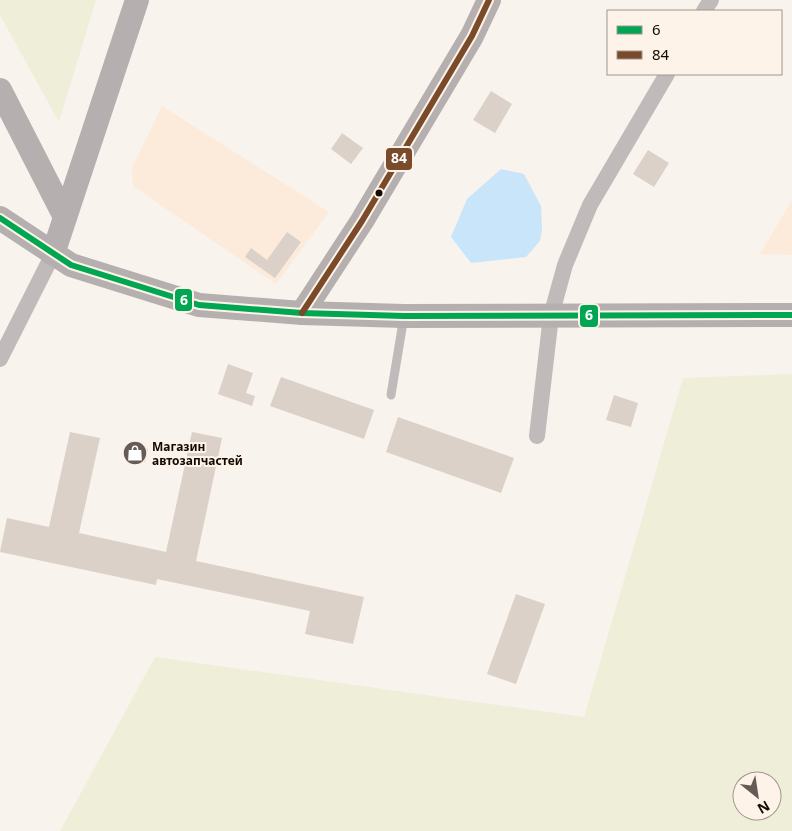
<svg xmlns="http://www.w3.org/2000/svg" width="792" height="831" viewBox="0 0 792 831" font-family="'Noto Sans',sans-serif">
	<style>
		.built { fill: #fcebda }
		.green { fill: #efefd9; fill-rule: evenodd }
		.water { fill: #c9e5f9 }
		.building { fill: #dbd1c8 }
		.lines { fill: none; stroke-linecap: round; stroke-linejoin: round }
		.lane { stroke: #c0baba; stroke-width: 9 }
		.street { stroke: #c0baba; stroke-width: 16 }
		.secondary { stroke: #b6afaf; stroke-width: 24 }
		.bus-1-casing { stroke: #fef3e8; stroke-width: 10 }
		.bus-2-casing { stroke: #fef3e8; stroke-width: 10 }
		.bus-1 { stroke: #00a651; stroke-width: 6 }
		.bus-2 { stroke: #7a4b2a; stroke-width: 6 }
		.bus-dot { fill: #130b03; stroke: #fef3e8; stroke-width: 2 }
		.labels { text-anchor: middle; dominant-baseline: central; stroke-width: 4; stroke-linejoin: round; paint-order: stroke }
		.poi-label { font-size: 12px; font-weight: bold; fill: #130b03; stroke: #fef3e8; text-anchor: start }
		.line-badge { stroke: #fef3e8; stroke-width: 2 }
		.badge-label { font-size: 14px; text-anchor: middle; font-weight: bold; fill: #fff }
	</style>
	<rect width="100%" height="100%" fill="#f9f3ed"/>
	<g class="built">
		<path d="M 162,106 L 329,212 L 276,284 L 133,186 L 132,168 Z"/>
		<path d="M 792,200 L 792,255 L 760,254 Z"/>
	</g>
	<g class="green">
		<path d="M 0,0 L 96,0 L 59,122 L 0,15 Z"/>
		<path d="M 792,374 L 792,831 L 60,831 L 155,657 L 584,717 L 683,378 ZM 742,781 L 772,781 L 772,811 L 742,811 Z"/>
	</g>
	<path class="water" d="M 501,169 L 524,174 L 541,206 L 542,229 L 540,241 L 526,257 L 471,263 L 451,237 L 467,199 Z"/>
	<g class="building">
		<path d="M 491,91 L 512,104 L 495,133 L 473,120 Z"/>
		<path d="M 342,133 L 363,148 L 351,164 L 331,149 Z"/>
		<path d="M 648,150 L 669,163 L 654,187 L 633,174 Z"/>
		<path d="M 287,232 L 301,242 L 275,278 L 245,257 L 251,248 L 267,260 Z"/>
		<path d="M 228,364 L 253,373 L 246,393 L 255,396 L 252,406 L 218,394 Z"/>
		<path d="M 281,377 L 374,410 L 364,439 L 270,406 Z"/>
		<path d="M 614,395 L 638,403 L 631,427 L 606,420 Z"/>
		<path d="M 398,417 L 514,458 L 501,493 L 386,452 Z"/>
		<path d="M 70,432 L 100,438 L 79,533 L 166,552 L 192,432 L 222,438 L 196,561 L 364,597 L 353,644 L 305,634 L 310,611 L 157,579 L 156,585 L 0,552 L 7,518 L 49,527 Z"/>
		<path d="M 128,445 L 148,449 L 145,462 L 125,458 Z"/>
		<path d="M 516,594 L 545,604 L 516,684 L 487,674 Z"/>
	</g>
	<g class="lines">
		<path class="lane" d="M 391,395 L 404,316"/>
		<g class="street">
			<path d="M 704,11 L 711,0"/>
			<path d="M 0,359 L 53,254"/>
			<path d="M 537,436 L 551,316 L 565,265 L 590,205 L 667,74"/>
		</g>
		<g class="secondary">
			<path d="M 0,90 L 65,217"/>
			<path d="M 0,218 L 71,265 L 199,305 L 302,313 L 404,316 L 792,315"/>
			<path d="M 53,254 L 137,0"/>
			<path d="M 302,313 L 362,221 L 472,36 L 489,0"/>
		</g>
		<g class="bus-1-casing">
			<path id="bus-1" d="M 0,218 L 71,265 L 199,305 L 302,313 L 404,316 L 792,315"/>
		</g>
		<g class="bus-2-casing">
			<path id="bus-2" d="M 302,313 L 362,221 L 472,36 L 489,0"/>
		</g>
		<use href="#bus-1" class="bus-1"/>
		<use href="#bus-2" class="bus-2"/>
	</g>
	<defs>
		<g id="shop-disc" transform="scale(1.25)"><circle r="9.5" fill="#645c55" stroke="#fef3e8"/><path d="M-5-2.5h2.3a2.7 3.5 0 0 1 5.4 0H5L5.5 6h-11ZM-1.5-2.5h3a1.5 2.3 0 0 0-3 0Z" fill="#fff"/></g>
	</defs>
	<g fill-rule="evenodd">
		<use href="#shop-disc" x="135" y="453"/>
	</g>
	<circle class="bus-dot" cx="379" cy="193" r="4.5"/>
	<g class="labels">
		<g class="poi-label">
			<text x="152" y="446">Магазин<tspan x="152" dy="14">автозапчастей</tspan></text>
		</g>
	</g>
	<g class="line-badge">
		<rect x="385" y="147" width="28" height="24" rx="5" fill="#7a4b2a"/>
		<rect x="174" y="288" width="19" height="24" rx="5" fill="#00a651"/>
		<rect x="579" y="304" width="20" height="24" rx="5" fill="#00a651"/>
	</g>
	<g class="badge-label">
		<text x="399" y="163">84</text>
		<text x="184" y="305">6</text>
		<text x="589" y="320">6</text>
	</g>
	<rect x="607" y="10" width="175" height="65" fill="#fef3e8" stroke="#a0968c"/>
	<rect x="617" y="26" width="25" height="8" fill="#00a651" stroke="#a0968c"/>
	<text x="652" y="35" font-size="15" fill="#130b03">6</text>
	<rect x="617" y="51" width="25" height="8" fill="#7a4b2a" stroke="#a0968c"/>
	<text x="652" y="60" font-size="15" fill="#130b03">84</text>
	<g transform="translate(757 796) rotate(150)"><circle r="24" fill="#fef3e8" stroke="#a0968c"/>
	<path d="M0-4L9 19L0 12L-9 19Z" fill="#645c55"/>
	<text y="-8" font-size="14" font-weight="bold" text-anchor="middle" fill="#130b03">N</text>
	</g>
</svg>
